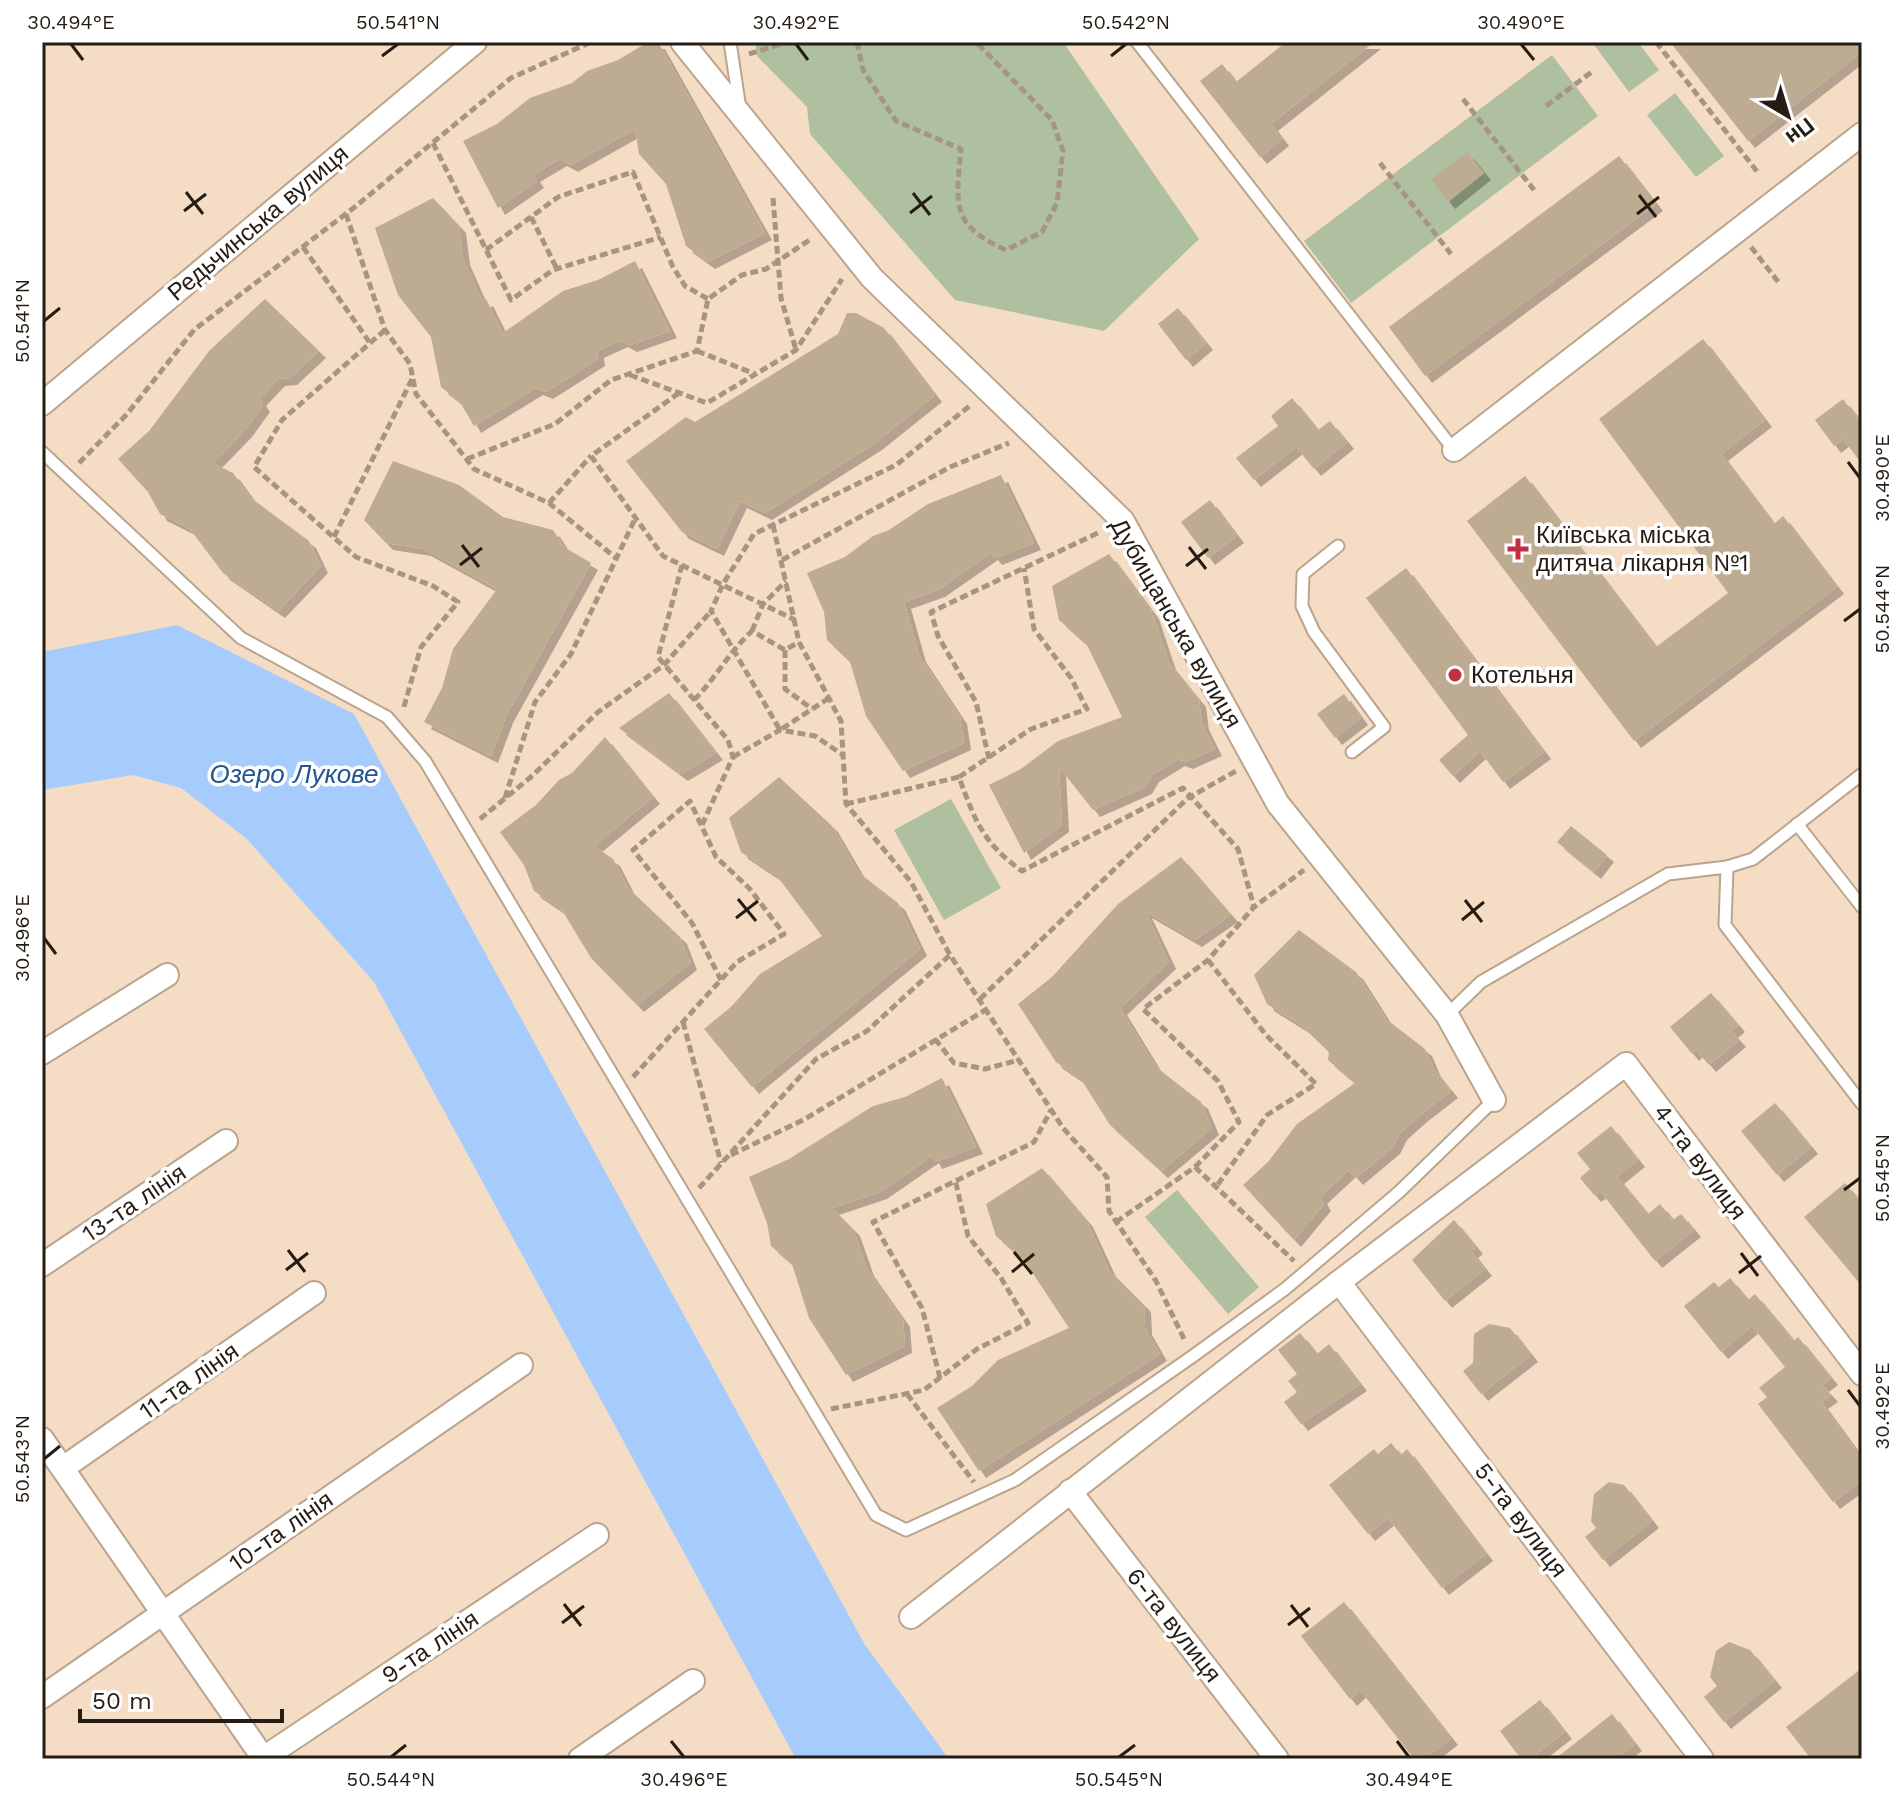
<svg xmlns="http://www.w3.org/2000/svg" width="1904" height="1801" viewBox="0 0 1904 1801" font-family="'Work Sans',sans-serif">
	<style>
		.green { fill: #aec0a0 }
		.water { fill: #a6ccfd }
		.building { fill: #beac92; filter: url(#shadow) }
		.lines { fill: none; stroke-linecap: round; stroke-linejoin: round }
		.lane-casing { stroke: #bba48d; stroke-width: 15 }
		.street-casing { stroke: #bba48d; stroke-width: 26 }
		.path { stroke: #a79583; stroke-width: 5; stroke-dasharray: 8 4; stroke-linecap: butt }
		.lane { stroke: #fff; stroke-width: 11 }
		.street { stroke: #fff; stroke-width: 22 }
		.ticks { fill: none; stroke: #251d14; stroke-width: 3 }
		.poi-dot { fill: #c03041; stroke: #fff; stroke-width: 3 }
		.labels { text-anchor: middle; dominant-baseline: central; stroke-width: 7; stroke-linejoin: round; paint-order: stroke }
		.street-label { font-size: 24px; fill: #251d14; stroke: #fff }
		.poi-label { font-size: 24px; fill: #251d14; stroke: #fff; text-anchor: start }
		.water-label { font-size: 26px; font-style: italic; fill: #24558f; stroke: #fff }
		.neatline { fill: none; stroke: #251d14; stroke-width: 3 }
		.ticks-label { font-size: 20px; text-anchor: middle; fill: #251d14 }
	</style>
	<defs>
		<filter id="shadow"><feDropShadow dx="7" dy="7" stdDeviation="0" flood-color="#0004"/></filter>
	</defs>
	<rect width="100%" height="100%" fill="#f5dcc5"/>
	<g class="green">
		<path d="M 755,42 L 1063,42 L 1199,239 L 1104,331 L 955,300 L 810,134 L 807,107 L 757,56 Z"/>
		<path d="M 1592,42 L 1638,42 L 1659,70 L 1629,92 Z"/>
		<path d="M 1552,55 L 1598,116 L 1351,303 L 1304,241 Z"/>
		<path d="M 1675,93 L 1724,156 L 1696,177 L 1647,115 Z"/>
		<path d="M 951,799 L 1001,888 L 944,920 L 894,830 Z"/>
		<path d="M 1177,1190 L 1259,1287 L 1228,1314 L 1145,1217 Z"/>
	</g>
	<path class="water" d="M 177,625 L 354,714 L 865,1645 L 949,1759 L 796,1759 L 374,982 L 247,839 L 181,788 L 133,775 L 42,790 L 42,652 Z"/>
	<g class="building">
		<path d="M 648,42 L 658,42 L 765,233 L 708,262 L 686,246 L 666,184 L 639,154 L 635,129 L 571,165 L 560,159 L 533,175 L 537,181 L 498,208 L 463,141 L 497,124 L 530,98 L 572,83 L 587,71 L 618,60 Z"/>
		<path d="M 1286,42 L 1374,42 L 1271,124 L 1282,139 L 1260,157 L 1200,81 L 1222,64 L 1236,82 Z"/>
		<path d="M 1670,42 L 1862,42 L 1862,52 L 1748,141 Z"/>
		<path d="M 1467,152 L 1484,173 L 1448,202 L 1431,180 Z"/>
		<path d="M 1619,156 L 1656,204 L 1425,376 L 1389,327 Z"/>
		<path d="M 433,198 L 459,226 L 463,258 L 482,301 L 486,299 L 503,333 L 563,291 L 598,280 L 635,261 L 670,331 L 630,345 L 621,340 L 597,351 L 598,359 L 546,392 L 536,388 L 474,426 L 460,402 L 441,387 L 431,337 L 398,295 L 375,228 Z"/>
		<path d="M 265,299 L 319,351 L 290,378 L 278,379 L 259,399 L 263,405 L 245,430 L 213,463 L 233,473 L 251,498 L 309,541 L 321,566 L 278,611 L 223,573 L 190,529 L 160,514 L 148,492 L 118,459 L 149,431 L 209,351 Z"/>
		<path d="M 1178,308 L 1206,343 L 1186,360 L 1158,324 Z"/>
		<path d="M 847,313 L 856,313 L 884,328 L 935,395 L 875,443 L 765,513 L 740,501 L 717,549 L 682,532 L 626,461 L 686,417 L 695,422 L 838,334 Z"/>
		<path d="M 1703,339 L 1765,420 L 1721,454 L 1774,524 L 1783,516 L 1837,587 L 1634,741 L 1467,521 L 1525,476 L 1656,647 L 1728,593 L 1599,419 Z"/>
		<path d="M 1292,398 L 1318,430 L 1330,421 L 1347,442 L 1314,469 L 1296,447 L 1254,480 L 1236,458 L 1278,426 L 1271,416 Z"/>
		<path d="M 1843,399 L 1862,424 L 1862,464 L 1843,439 L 1834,446 L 1815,420 Z"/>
		<path d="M 393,461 L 459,485 L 503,517 L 553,530 L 564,547 L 591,563 L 506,716 L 491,756 L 424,722 L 442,688 L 453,649 L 497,589 L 424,549 L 386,543 L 364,520 Z"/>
		<path d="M 1001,475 L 1034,543 L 995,558 L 991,553 L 938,590 L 904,602 L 919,655 L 960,717 L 964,743 L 903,771 L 866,716 L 850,662 L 827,640 L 824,612 L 807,573 L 845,557 L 873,536 L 889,530 L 928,504 Z"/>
		<path d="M 1210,500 L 1237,536 L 1208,558 L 1181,522 Z"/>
		<path d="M 1109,554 L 1152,612 L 1169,663 L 1199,700 L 1202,723 L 1215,749 L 1186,762 L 1178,759 L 1152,775 L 1145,787 L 1093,810 L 1059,767 L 1062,825 L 1024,853 L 989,785 L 1021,769 L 1058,741 L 1122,717 L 1087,645 L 1059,620 L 1052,586 Z"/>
		<path d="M 1406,568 L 1544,752 L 1503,782 L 1480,751 L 1453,776 L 1439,760 L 1468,735 L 1366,598 Z"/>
		<path d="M 669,693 L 716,753 L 681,774 L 619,728 Z"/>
		<path d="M 1344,694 L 1361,718 L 1335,738 L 1317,714 Z"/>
		<path d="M 605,737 L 653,797 L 594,846 L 613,859 L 628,888 L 680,937 L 690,963 L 637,1005 L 591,958 L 562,910 L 534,891 L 524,865 L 500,832 L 536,805 L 559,780 L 572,773 Z"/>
		<path d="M 779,777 L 831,825 L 859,873 L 898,903 L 920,949 L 752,1087 L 704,1029 L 732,1006 L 760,974 L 822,936 L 777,876 L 741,852 L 729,818 Z"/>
		<path d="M 1571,826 L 1607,855 L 1594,872 L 1557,842 Z"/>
		<path d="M 1181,857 L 1231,915 L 1195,940 L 1145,911 L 1169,962 L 1120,1008 L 1156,1067 L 1201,1102 L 1212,1128 L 1161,1171 L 1110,1125 L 1081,1079 L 1056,1062 L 1018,1004 L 1052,977 L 1118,904 Z"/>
		<path d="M 1299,930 L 1356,972 L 1386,1019 L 1425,1049 L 1434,1070 L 1451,1091 L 1420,1115 L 1400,1133 L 1393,1147 L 1356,1178 L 1349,1170 L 1320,1197 L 1324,1204 L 1294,1240 L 1243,1185 L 1268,1162 L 1297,1124 L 1355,1083 L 1328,1060 L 1329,1052 L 1302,1026 L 1267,1004 L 1254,975 Z"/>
		<path d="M 1711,993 L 1738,1025 L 1731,1031 L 1739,1040 L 1709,1065 L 1696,1050 L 1692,1054 L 1670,1027 Z"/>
		<path d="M 942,1078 L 976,1147 L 935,1162 L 932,1156 L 880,1192 L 832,1208 L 853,1229 L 867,1269 L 903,1320 L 905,1346 L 846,1375 L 809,1318 L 792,1264 L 771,1246 L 767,1223 L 749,1177 L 789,1159 L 873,1106 L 905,1097 Z"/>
		<path d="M 1775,1103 L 1811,1147 L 1777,1175 L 1741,1131 Z"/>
		<path d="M 1611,1126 L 1638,1160 L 1617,1177 L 1648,1214 L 1660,1204 L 1673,1220 L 1681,1214 L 1694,1230 L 1655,1261 L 1600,1191 L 1594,1195 L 1580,1178 L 1590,1169 L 1577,1153 Z"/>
		<path d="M 1042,1168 L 1086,1220 L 1109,1270 L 1144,1305 L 1145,1328 L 1160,1354 L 979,1471 L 937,1408 L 972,1386 L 998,1360 L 1069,1328 L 1024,1260 L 996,1236 L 986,1204 Z"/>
		<path d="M 1845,1183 L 1862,1204 L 1862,1286 L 1804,1217 Z"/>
		<path d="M 1454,1220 L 1476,1247 L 1471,1251 L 1485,1269 L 1445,1301 L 1412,1260 Z"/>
		<path d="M 1730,1278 L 1748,1300 L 1755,1294 L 1794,1341 L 1798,1337 L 1831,1378 L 1822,1385 L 1831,1395 L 1821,1402 L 1862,1458 L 1862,1481 L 1833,1502 L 1758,1404 L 1767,1397 L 1759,1388 L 1785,1367 L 1752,1326 L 1721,1352 L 1684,1306 L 1714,1282 L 1719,1287 Z"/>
		<path d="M 1489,1324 L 1510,1328 L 1531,1355 L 1481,1394 L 1463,1371 L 1473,1363 L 1474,1334 Z"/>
		<path d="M 1300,1333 L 1317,1354 L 1329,1344 L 1360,1384 L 1301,1424 L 1284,1402 L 1297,1392 L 1288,1381 L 1297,1374 L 1278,1350 Z"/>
		<path d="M 1391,1443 L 1401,1455 L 1407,1449 L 1486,1554 L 1442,1588 L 1388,1518 L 1368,1534 L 1329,1485 L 1374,1449 L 1378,1454 Z"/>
		<path d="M 1609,1482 L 1624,1485 L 1652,1521 L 1603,1560 L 1585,1537 L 1596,1528 L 1591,1521 L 1594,1494 Z"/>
		<path d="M 1344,1602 L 1451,1738 L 1424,1759 L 1414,1759 L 1360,1690 L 1350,1699 L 1301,1636 Z"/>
		<path d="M 1729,1642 L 1750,1650 L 1775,1681 L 1724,1722 L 1704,1697 L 1717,1686 L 1710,1677 L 1716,1651 Z"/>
		<path d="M 1862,1668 L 1862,1750 L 1850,1759 L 1811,1759 L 1786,1727 Z"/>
		<path d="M 1540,1700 L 1565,1732 L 1530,1759 L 1521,1759 L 1500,1731 Z"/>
		<path d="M 1612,1714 L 1635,1744 L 1616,1759 L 1555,1759 Z"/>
	</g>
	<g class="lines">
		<g class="lane-casing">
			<g id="lane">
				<path d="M 730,42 L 740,109"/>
				<path d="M 1137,42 L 1454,450"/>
				<path d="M 42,452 L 241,638 L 387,717 L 425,761 L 876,1515 L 906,1530 L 1015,1480 L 1193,1356 L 1285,1289 L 1399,1192 L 1494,1100"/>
				<path d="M 1338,546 L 1303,574 L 1302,606 L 1314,632 L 1384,727 L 1352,752"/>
				<path d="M 1797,824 L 1862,907"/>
				<path d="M 1727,867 L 1725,925 L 1862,1104"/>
				<path d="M 1447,1015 L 1481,982 L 1668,874 L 1727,867 L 1753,859 L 1862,774"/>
			</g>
		</g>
		<g class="street-casing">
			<g id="street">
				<path d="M 682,42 L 872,278 L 1123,521 L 1278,804 L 1447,1015 L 1494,1100"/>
				<path d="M 42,404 L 475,42"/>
				<path d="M 1454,450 L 1862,134"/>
				<path d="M 42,1053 L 167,975"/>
				<path d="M 42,1265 L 226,1141"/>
				<path d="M 1339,1282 L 1702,1759"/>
				<path d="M 42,1439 L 264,1759"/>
				<path d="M 63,1468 L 314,1293"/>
				<path d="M 1070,1491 L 1277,1759"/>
				<path d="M 911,1617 L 1339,1282 L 1626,1064 L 1862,1374"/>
				<path d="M 42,1697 L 521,1365"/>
				<path d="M 262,1759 L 597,1535"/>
				<path d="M 580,1759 L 693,1681"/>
			</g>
		</g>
		<g class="path">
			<path d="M 857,42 L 863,70 L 896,121 L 961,149 C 956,204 950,225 1006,250 L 1042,232 L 1057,203 L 1063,151 L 1052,120 L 976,42"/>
			<path d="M 1656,42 L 1759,174"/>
			<path d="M 749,54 L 787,42"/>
			<path d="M 1463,99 L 1534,190"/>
			<path d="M 1546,106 L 1593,71"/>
			<path d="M 433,143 L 511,300 L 553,270 L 661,237"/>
			<path d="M 1380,163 L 1451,254"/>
			<path d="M 773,198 L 781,298 L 796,350"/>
			<path d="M 346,214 L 385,330 L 410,364 L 416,394 L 474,469 L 549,503 L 616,558"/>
			<path d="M 531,217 L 557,269"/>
			<path d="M 303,247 L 370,343"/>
			<path d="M 1751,247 L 1780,284"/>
			<path d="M 486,250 L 558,197 L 633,172 L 673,267 L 685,286 L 708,299"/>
			<path d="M 385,330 L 282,420 L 254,467 L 356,557 L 433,586 L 458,602 L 421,647 L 403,710"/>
			<path d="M 697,351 L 755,374"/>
			<path d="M 630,375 L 707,403 L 796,350 L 842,279"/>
			<path d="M 679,393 L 591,456 L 663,556 L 795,620"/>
			<path d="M 467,459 L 555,424 L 611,380 L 697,351 L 708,299 L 742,275 L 766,269 L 811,239"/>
			<path d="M 79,463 L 127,414 L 194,330 L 356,206 L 511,78 L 591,42"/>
			<path d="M 549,503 L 591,456"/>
			<path d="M 773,525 L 799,642 L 841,721 L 846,804 L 911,882 L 950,955 L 1063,1128 L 1107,1177 L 1109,1211 L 1156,1281 L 1185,1341"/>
			<path d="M 334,537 L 413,377"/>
			<path d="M 782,560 L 950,467 L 1009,443"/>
			<path d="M 682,565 L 658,657 L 728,740 L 733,757 L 702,825"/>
			<path d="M 752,631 L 763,604 L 786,581"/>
			<path d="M 785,650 L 785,689 L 812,709"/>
			<path d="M 829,698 L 780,730 L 711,611 L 723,584 L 754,534 L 896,465 L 972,404"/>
			<path d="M 694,700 C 716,678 729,652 752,631 L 785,650 L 799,642"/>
			<path d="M 733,757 L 780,730 L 815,736 L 843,755"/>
			<path d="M 989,759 L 976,702 L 938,636 L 931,612 L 1100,532"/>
			<path d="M 959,777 L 1031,729 L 1087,709 L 1071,678 L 1034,629 L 1024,568"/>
			<path d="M 505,798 L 535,702 L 571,654 L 635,519"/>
			<path d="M 846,804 L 959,777 C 975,821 983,843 1022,871 L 1183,788 L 1238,849 L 1254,907"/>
			<path d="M 480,819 L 532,776 L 598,712 L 664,665 L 711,611"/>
			<path d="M 1208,960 L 1266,1035 L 1316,1084 L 1267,1115 L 1216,1187"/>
			<path d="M 980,999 L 1188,798 L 1236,771"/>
			<path d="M 683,1022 L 721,1163"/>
			<path d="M 935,1039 L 954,1063 L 985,1069 L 1019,1060"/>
			<path d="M 633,1077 L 737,962 L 784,934 L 749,888 L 716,857 L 690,801 L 633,850 L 692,923 L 721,980"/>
			<path d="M 731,1155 L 805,1119 L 987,1009"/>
			<path d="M 1195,1167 L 1239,1122 L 1218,1081 L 1143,1009 L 1208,960 L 1254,907 L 1304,870"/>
			<path d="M 699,1188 L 816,1059 L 867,1031 L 950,955"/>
			<path d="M 1116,1222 L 1195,1167 L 1294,1261"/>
			<path d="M 940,1378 L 922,1308 L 873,1222 L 1034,1142 L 1051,1110"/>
			<path d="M 907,1394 L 974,1482"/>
			<path d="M 831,1409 L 924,1390 L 977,1349 L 1028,1323 L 1001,1278 L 968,1236 L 955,1179"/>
		</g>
		<use href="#lane" class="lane"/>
		<use href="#street" class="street"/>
	</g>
	<path class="ticks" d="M 71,44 L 83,60M 796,44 L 808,60M 1521,44 L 1534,60M 382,56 L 398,44M 1111,56 L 1126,44M 186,192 L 203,214M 913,193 L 930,215M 1639,195 L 1656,217M 184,211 L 206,194M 910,213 L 932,196M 1637,214 L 1659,197M 44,321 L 60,308M 1848,462 L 1860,478M 462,545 L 479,567M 1189,547 L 1206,569M 460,565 L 482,548M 1186,566 L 1208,549M 1844,621 L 1860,609M 738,899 L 756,921M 1465,900 L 1482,922M 736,918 L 758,901M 1462,920 L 1484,902M 44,938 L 56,954M 1844,1190 L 1860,1178M 288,1250 L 305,1272M 1014,1252 L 1032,1274M 1741,1253 L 1758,1276M 286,1270 L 308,1253M 1012,1272 L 1034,1254M 1739,1273 L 1761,1256M 1848,1390 L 1860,1406M 44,1459 L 60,1446M 564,1604 L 581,1626M 1291,1605 L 1308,1627M 562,1623 L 584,1606M 1288,1625 L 1310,1608M 671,1741 L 684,1757M 1397,1741 L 1409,1757M 391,1757 L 406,1745M 1119,1757 L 1135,1745"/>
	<g class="poi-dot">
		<path d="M1514 537h8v8h8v8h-8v8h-8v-8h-8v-8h8z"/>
		<circle cx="1455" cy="675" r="8"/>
	</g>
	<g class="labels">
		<g class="street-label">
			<text transform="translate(258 223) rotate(-40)">Редьчинська вулиця</text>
			<text transform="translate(1176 623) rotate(60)">Дубищанська вулиця</text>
			<text transform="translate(1700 1162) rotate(53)">4-та вулиця</text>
			<text transform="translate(134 1203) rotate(-34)">13-та лінія</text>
			<text transform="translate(189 1381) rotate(-35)">11-та лінія</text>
			<text transform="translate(1521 1520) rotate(53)">5-та вулиця</text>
			<text transform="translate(281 1531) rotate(-35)">10-та лінія</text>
			<text transform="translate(1174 1625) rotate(52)">6-та вулиця</text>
			<text transform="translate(430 1647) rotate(-34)">9-та лінія</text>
		</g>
		<g class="poi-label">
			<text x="1536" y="535">Київська міська<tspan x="1536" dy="28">дитяча лікарня №1</tspan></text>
			<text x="1471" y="675">Котельня</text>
		</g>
		<g class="water-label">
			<text x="294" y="774">Озеро Лукове</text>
		</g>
	</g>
	<rect width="1904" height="1801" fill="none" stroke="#ffffff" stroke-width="88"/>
	<g transform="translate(1788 116) rotate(142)" stroke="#ffffff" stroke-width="6" paint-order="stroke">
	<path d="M0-6L14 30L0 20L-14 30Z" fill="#251d14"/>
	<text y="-12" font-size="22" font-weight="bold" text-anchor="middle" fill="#251d14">Пн</text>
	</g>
	<path d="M80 1709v12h202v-12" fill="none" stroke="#251d14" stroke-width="4"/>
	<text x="92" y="1709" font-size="24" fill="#251d14" stroke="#ffffff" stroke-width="6" paint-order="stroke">50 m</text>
	<rect x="44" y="44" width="1816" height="1713" class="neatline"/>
	<g class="ticks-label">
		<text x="71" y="29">30.494°E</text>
		<text x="398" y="29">50.541°N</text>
		<text x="796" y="29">30.492°E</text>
		<text x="1126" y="29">50.542°N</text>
		<text x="1521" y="29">30.490°E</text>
		<text transform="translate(22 321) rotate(-90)" y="7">50.541°N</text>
		<text transform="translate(1882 478) rotate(-90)" y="7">30.490°E</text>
		<text transform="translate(1882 609) rotate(-90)" y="7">50.544°N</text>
		<text transform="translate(22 938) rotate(-90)" y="7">30.496°E</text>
		<text transform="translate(1882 1178) rotate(-90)" y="7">50.545°N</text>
		<text transform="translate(1882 1406) rotate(-90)" y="7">30.492°E</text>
		<text transform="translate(22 1459) rotate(-90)" y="7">50.543°N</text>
		<text x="391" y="1786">50.544°N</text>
		<text x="684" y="1786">30.496°E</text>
		<text x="1119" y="1786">50.545°N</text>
		<text x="1409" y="1786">30.494°E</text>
	</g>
</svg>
